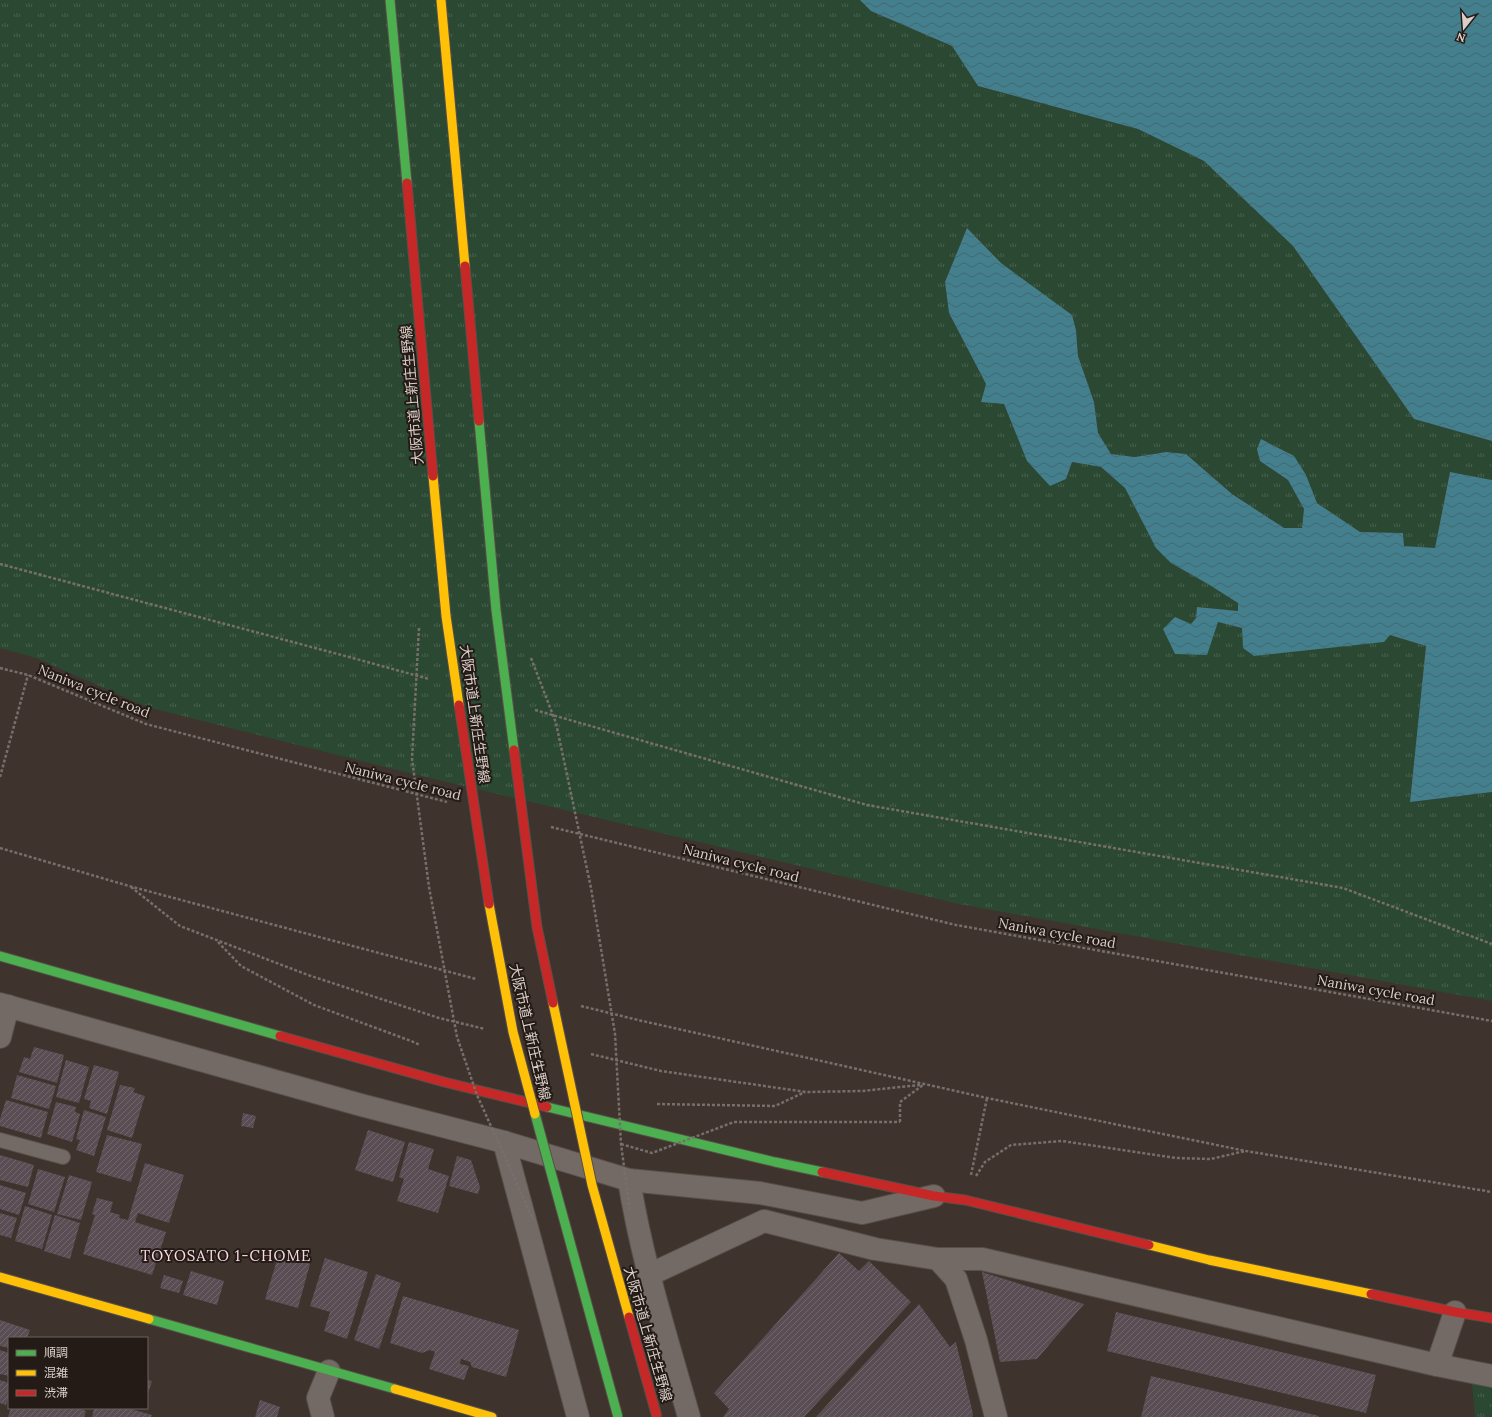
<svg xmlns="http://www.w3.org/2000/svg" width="1492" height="1417" viewBox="0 0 1492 1417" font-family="Lora,'Noto Sans JP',serif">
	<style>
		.grass { fill: url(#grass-tufts) }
		.water { fill: url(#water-waves) }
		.building { fill: url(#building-hatch) }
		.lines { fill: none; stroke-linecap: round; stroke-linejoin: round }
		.lane-casing { stroke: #584f49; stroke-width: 16 }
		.street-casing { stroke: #584f49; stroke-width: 24 }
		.fast-casing { stroke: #584f49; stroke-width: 11 }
		.slow-casing { stroke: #584f49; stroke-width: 11 }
		.jam-casing { stroke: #584f49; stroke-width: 11 }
		.path { stroke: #776f6c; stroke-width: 2.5; stroke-dasharray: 3 2; stroke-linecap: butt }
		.lane { stroke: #736a66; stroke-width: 14 }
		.street { stroke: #736a66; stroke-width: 22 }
		.fast { stroke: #4caf50; stroke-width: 9 }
		.slow { stroke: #ffc107; stroke-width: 9 }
		.jam { stroke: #c62828; stroke-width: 9 }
		.fast-bridge-casing { stroke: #584f49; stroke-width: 11; stroke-linecap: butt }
		.slow-bridge-casing { stroke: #584f49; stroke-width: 11; stroke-linecap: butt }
		.jam-bridge-casing { stroke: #584f49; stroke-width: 11; stroke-linecap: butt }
		.path-bridge { stroke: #776f6c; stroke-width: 2.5; stroke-dasharray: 3 2; stroke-linecap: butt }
		.fast-bridge { stroke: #4caf50; stroke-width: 9 }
		.slow-bridge { stroke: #ffc107; stroke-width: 9 }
		.jam-bridge { stroke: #c62828; stroke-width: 9 }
		.labels { text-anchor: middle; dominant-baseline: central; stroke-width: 4; stroke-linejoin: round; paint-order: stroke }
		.street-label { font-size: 14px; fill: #dbcfc9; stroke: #241b16 }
		.neighbourhood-label { font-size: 15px; letter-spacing: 1px; fill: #fcdae5; stroke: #241b16 }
	</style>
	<defs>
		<pattern id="grass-tufts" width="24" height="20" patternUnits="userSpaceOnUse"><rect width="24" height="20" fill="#2b4832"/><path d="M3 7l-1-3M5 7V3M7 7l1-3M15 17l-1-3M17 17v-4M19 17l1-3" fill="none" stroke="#49614e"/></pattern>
		<pattern id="water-waves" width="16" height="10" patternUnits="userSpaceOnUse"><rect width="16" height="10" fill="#447f8e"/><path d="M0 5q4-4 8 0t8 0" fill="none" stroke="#436871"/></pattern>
		<pattern id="building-hatch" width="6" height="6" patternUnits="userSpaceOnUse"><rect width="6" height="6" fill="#5a4e54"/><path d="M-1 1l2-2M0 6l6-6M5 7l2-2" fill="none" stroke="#71666b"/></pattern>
	</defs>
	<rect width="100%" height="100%" fill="#3e332d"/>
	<g class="grass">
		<path d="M 0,0 L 860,0 L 871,11 L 952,46 L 978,86 L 1138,129 L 1204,161 L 1293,246 L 1414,419 L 1492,441 L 1492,480 L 1450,472 L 1435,548 L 1404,546 L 1403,533 L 1360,532 L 1317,503 L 1306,475 L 1260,461 L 1288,480 L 1304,509 L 1302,528 L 1284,528 L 1232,494 L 1186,454 L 1166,452 L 1135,457 L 1111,454 L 1098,433 L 1094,402 L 1078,356 L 1076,330 L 1072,316 L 1001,263 L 967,228 L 945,282 L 949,313 L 986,384 L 1004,404 L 1027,461 L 1050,485 L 1066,479 L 1072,462 L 1101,467 L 1125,488 L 1156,548 L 1238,603 L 1238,611 L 1197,607 L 1196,618 L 1191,624 L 1163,629 L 1218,622 L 1242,628 L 1243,648 L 1390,635 L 1426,646 L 1410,802 L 1492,792 L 1492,1001 L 959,904 L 397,770 L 147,707 L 36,658 L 0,648 Z"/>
		<path d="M 1472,1382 L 1492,1386 L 1492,1417 L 1475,1417 Z"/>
	</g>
	<g class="water">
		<path d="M 860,0 L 1492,0 L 1492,441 L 1414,419 L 1293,246 L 1204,161 L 1138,129 L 978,86 L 952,46 L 871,11 Z"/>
		<path d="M 967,228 L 1001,263 L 1072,315 L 1076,330 L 1078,356 L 1094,402 L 1098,433 L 1111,454 L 1135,457 L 1166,452 L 1186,454 L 1232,494 L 1284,528 L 1302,528 L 1304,509 L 1288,480 L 1260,461 L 1257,449 L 1261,439 L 1294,456 L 1306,475 L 1317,503 L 1360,532 L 1403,533 L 1404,546 L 1435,548 L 1450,472 L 1492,480 L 1492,792 L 1410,802 L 1426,646 L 1390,635 L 1384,642 L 1254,656 L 1243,648 L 1242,628 L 1218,622 L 1207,655 L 1175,654 L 1163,629 L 1175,617 L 1191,624 L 1196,618 L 1197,607 L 1238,611 L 1238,603 L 1208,584 L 1171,563 L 1156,548 L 1125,488 L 1101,467 L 1072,462 L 1066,479 L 1050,486 L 1027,461 L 1004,404 L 981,402 L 986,384 L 949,313 L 945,282 Z"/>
	</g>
	<g class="building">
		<path d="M 34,1047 L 64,1055 L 57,1083 L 19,1072 L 24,1057 L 30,1059 Z"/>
		<path d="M 66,1060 L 89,1067 L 79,1103 L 56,1097 Z"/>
		<path d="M 94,1065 L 119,1072 L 107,1114 L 89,1108 L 91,1101 L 84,1099 Z"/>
		<path d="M 17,1075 L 56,1086 L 49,1109 L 11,1098 Z"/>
		<path d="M 120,1085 L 135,1088 L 133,1092 L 145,1096 L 132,1138 L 107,1130 Z"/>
		<path d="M 6,1100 L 48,1112 L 41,1138 L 0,1126 L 0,1119 Z"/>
		<path d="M 56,1102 L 76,1107 L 75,1112 L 80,1114 L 72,1142 L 47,1134 Z"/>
		<path d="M 84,1110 L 106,1117 L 94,1156 L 76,1150 L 80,1140 L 76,1139 Z"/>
		<path d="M 243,1113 L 256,1116 L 253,1128 L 241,1126 Z"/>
		<path d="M 368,1130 L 405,1142 L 393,1182 L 355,1170 Z"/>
		<path d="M 107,1135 L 142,1144 L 131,1182 L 96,1172 Z"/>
		<path d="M 409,1142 L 434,1149 L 428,1169 L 449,1176 L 438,1213 L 397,1201 L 404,1179 L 399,1177 Z"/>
		<path d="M 0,1155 L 34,1165 L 28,1187 L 0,1180 Z"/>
		<path d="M 457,1156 L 471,1160 L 480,1187 L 478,1194 L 449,1186 Z"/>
		<path d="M 145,1163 L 184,1175 L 169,1223 L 138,1213 L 135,1222 L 166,1232 L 152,1275 L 83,1254 L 95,1215 L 92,1214 L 97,1198 L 113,1202 L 110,1212 L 120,1215 L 119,1218 L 128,1220 Z"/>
		<path d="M 38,1169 L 65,1177 L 54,1212 L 28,1204 Z"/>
		<path d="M 69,1175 L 92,1182 L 81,1220 L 57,1214 Z"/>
		<path d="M 0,1185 L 26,1193 L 19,1215 L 0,1209 Z"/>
		<path d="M 25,1206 L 52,1215 L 42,1249 L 15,1241 Z"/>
		<path d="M 0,1213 L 17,1218 L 11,1238 L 0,1235 Z"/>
		<path d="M 55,1215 L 80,1223 L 70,1259 L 44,1251 Z"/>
		<path d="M 839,1253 L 859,1271 L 869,1261 L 911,1302 L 804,1417 L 723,1417 L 729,1409 L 714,1393 Z"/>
		<path d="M 279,1254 L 310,1264 L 298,1308 L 265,1299 Z"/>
		<path d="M 325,1258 L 368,1272 L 347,1339 L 324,1331 L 330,1312 L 310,1306 Z"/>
		<path d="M 191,1271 L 224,1281 L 217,1305 L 183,1295 Z"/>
		<path d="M 982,1272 L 1084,1304 L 1037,1359 L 1000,1362 Z"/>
		<path d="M 376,1274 L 401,1283 L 379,1349 L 354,1340 Z"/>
		<path d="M 164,1275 L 183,1281 L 179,1293 L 160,1288 Z"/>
		<path d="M 403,1296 L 519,1330 L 506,1377 L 472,1367 L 470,1362 L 461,1359 L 460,1364 L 469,1366 L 464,1380 L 429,1369 L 435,1352 L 430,1350 L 422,1353 L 390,1343 Z"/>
		<path d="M 919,1304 L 950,1347 L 956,1342 L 973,1414 L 972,1417 L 816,1417 Z"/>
		<path d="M 1116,1312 L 1376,1375 L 1366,1413 L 1107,1351 Z"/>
		<path d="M 0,1320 L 30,1330 L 27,1338 L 9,1338 L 9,1348 L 0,1346 Z"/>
		<path d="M 0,1350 L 9,1353 L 9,1376 L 0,1374 Z"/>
		<path d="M 1151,1376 L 1319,1416 L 1319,1417 L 1141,1417 Z"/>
		<path d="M 0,1380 L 9,1383 L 9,1396 L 6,1405 L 0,1403 Z"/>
		<path d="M 147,1380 L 152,1381 L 147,1397 Z"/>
		<path d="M 260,1400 L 280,1407 L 277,1417 L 255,1417 Z"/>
		<path d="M 11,1408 L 77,1408 L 86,1411 L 84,1417 L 8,1417 Z"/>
		<path d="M 94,1408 L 127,1408 L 152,1415 L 151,1417 L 92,1417 Z"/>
	</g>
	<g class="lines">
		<g class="lane-casing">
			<path id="lane" d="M 0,1140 L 63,1157"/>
		</g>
		<g class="street-casing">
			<g id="street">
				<path d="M 0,1004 L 361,1105 L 504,1142 L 629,1180 L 760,1193 L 862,1213 L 934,1196"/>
				<path d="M 0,1037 L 8,1006"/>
				<path d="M 504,1142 L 578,1417"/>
				<path d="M 629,1180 C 642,1261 667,1339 689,1417"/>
				<path d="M 938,1259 L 956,1279 L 976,1340 L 996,1417"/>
				<path d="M 649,1275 L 764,1221 L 875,1249 L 938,1259 L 982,1259 L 1437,1365 L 1492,1376"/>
				<path d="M 1437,1365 L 1455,1312"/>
				<path d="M 323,1417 L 318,1398 L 329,1371"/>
			</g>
		</g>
		<g class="fast-casing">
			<g id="fast">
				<path d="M 0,956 L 280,1036"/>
				<path d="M 547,1107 L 775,1162 L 822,1172"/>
				<path d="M 149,1319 L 395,1389"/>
			</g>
		</g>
		<g class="slow-casing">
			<g id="slow">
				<path d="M 1149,1245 L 1209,1260 L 1371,1294"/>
				<path d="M 0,1277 L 149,1319"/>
				<path d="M 395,1389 L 492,1417"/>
			</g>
		</g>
		<g class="jam-casing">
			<g id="jam">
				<path d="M 280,1036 L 444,1082 L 547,1107"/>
				<path d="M 822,1172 L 934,1196 L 965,1200 L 1149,1245"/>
				<path d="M 1371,1294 L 1455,1312 L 1492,1318"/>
			</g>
		</g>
		<g class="path">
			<path d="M 0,564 L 349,657 L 429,679"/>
			<path d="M 0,668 L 28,675 L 146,724 L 447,802"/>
			<path d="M 535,710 L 867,805 L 1343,888 L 1492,944"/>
			<path d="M 0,777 L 28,675"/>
			<path d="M 551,827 L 956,925 L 1492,1021"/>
			<path d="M 0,848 L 129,886 L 476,979"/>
			<path d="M 131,887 L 180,926 L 308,975 L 439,1018 L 485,1029"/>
			<path d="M 218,942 L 241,966 L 314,1005 L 411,1041 L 420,1045"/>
			<path d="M 581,1006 L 638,1020 L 987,1098 L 1246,1151 L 1492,1192"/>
			<path d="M 591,1054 L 661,1071 L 806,1092 L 862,1091 L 920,1085"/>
			<path d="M 657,1104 L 775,1106 L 805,1092"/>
			<path d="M 900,1122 L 900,1102 L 923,1085"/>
			<path d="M 971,1175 L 987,1098"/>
			<path d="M 976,1176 L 985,1162 L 1011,1145 L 1062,1141 L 1176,1158 L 1211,1159 L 1245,1151"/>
		</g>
		<use href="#lane" class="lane"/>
		<use href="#street" class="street"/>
		<use href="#fast" class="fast"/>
		<use href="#slow" class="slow"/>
		<use href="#jam" class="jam"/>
		<g class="fast-bridge-casing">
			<g id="fast-bridge">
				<path d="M 390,0 L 407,183"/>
				<path d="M 479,421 L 496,610 L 514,750"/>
				<path d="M 535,1114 L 618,1417"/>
			</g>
		</g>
		<g class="slow-bridge-casing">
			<g id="slow-bridge">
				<path d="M 441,0 L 465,266"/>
				<path d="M 433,476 L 446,616 L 459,705"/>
				<path d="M 489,904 L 513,1032 L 535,1114"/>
				<path d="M 553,1003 L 592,1185 L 629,1317"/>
			</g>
		</g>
		<g class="jam-bridge-casing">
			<g id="jam-bridge">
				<path d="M 407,183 L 433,476"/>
				<path d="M 465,266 L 479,421"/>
				<path d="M 459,705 L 489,904"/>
				<path d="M 514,750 L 537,927 L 553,1003"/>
				<path d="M 629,1317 L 657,1417"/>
			</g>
		</g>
		<g class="path-bridge">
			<path d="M 419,628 L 412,759 L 429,887 L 457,1037 L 477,1095 L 533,1220"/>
			<path d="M 531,658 L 556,723 L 591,888 L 615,1034 L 621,1144 L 630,1212"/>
			<path d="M 621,1144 L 652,1153 L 734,1122 L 900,1122"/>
		</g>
		<use href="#fast-bridge" class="fast-bridge"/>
		<use href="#slow-bridge" class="slow-bridge"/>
		<use href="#jam-bridge" class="jam-bridge"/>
	</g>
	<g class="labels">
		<g class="street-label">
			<text transform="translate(412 395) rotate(-95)">大阪市道上新庄生野線</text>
			<text transform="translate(94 691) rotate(22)">Naniwa cycle road</text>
			<text transform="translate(475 714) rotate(82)">大阪市道上新庄生野線</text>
			<text transform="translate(403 781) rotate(14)">Naniwa cycle road</text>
			<text transform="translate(741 863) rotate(14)">Naniwa cycle road</text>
			<text transform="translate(1057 933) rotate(10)">Naniwa cycle road</text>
			<text transform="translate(1376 990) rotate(10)">Naniwa cycle road</text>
			<text transform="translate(530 1032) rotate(77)">大阪市道上新庄生野線</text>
			<text transform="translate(648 1334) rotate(74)">大阪市道上新庄生野線</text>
		</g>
		<g class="neighbourhood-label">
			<text x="226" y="1255">TOYOSATO 1-CHOME</text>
		</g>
	</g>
	<rect x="8" y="1337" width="140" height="72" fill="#241b16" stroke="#6d635e"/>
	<rect x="16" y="1350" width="20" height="6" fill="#4caf50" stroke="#6d635e"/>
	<text x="44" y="1357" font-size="12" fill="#dbcfc9">順調</text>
	<rect x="16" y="1370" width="20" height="6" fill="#ffc107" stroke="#6d635e"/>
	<text x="44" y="1377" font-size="12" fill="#dbcfc9">混雑</text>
	<rect x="16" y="1390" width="20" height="6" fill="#c62828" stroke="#6d635e"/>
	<text x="44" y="1397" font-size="12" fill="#dbcfc9">渋滞</text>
	<g transform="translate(1464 28) rotate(197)" stroke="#241b16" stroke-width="3" paint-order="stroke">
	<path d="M0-3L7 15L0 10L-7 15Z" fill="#dbcfc9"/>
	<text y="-6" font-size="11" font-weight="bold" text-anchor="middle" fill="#dbcfc9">N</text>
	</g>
</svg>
